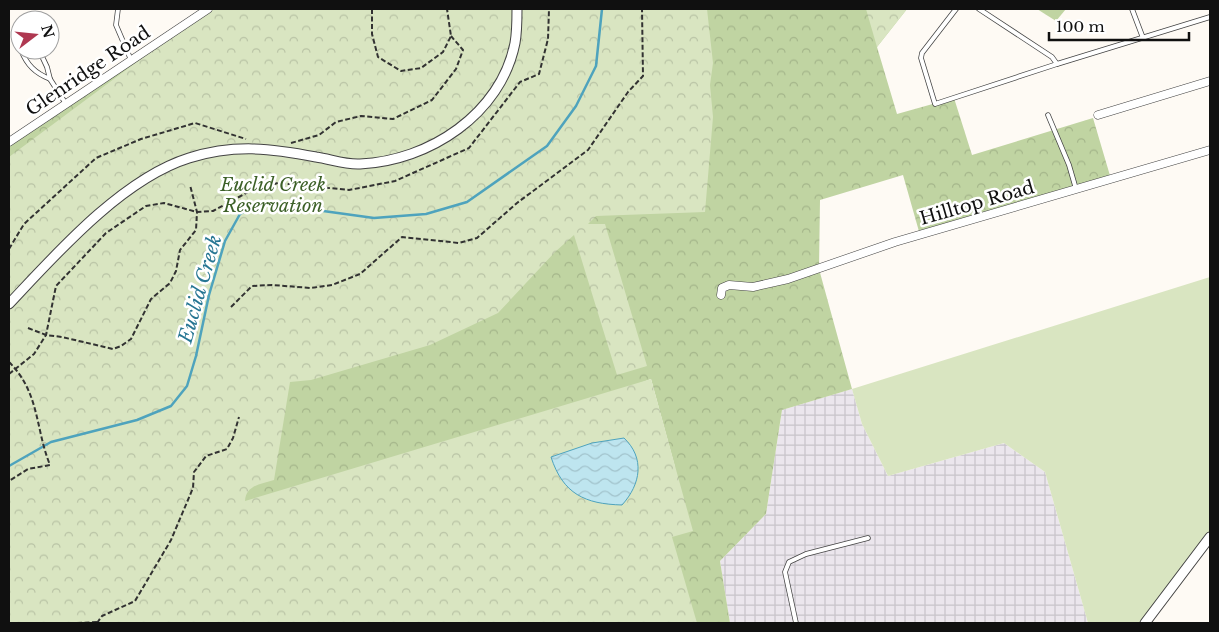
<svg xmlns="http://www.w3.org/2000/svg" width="1219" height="632" viewBox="0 0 1219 632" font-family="'Libre Baskerville',serif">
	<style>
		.industrial { fill: url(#industrial-grid) }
		.grass { fill: #d9e5c1 }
		.forest { fill: url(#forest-crowns) }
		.park { fill: url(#park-crowns) }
		.water { fill: url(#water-waves); stroke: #4ea3bd }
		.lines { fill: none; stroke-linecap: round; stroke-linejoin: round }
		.stream { stroke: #4ea3bd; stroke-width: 2.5 }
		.service-casing { stroke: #434343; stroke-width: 5.5 }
		.minor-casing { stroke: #434343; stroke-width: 9 }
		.tertiary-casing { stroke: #434343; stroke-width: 11 }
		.path { stroke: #323232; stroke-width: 2; stroke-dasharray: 5 2.5; stroke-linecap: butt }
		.service { stroke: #fff; stroke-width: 4 }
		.minor { stroke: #fff; stroke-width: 8 }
		.tertiary { stroke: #fff; stroke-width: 9 }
		.labels { text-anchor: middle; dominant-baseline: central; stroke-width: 5; stroke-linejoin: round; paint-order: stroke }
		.street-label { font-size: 18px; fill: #101010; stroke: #fff }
		.park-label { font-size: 18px; font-style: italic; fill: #3c6027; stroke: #fff }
		.water-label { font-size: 19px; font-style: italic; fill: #277693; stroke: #fff }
	</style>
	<defs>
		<pattern id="industrial-grid" width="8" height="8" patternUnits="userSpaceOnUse" patternTransform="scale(1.25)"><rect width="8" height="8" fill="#ebe6ed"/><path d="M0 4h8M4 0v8" fill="none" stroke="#c8c4ca"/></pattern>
		<pattern id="forest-crowns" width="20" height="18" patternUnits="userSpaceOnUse" patternTransform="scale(1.25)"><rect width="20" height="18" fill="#c0d4a2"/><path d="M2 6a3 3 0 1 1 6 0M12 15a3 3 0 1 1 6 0" fill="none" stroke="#a4b58a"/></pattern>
		<pattern id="park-crowns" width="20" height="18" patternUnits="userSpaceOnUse" patternTransform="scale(1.25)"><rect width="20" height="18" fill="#d9e5c1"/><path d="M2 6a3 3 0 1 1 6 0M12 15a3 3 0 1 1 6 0" fill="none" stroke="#b9c3a5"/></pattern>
		<pattern id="water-waves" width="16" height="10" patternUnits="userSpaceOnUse" patternTransform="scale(1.25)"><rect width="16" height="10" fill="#bee5ef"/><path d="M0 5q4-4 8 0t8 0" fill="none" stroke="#a2c3cc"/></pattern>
	</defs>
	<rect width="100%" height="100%" fill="#fefaf4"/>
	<path class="industrial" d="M 852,389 L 862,424 L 888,476 L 1004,443 L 1045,472 L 1088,623 L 730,623 L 720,561 L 766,514 L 782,410 Z"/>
	<path class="grass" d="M 1210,277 L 1210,537 L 1145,623 L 1088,623 L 1045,472 L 1004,443 L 888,476 L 862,424 L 852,389 Z"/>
	<g class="forest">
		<path d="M 208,9 L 907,9 L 877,47 L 897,114 L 954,98 L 972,155 L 1093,118 L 1111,179 L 920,235 L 903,175 L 820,200 L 819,269 L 852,389 L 782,410 L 766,514 L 720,561 L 730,623 L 617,623 L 675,467 L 651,379 L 9,623 L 9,142 Z"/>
		<path d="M 1037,9 L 1066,9 L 1056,21 Z"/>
	</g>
	<g class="park">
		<path d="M 208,9 L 707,9 L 713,63 L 710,85 L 713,117 L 705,212 L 596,216 L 588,224 L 605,224 L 647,366 L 617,375 L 574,235 L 555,252 L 498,313 L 430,345 L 311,380 L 290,382 L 274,480 C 261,484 246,485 245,501 L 651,379 L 693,531 L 672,537 L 697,623 L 9,623 L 9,157 Z"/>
		<path d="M 866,9 L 907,9 L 877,47 Z"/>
	</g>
	<path class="water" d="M 624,438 C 645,458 641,484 622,505 C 585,504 563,494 551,457 L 592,443 Z"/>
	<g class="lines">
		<path class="stream" d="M 9,466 L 51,442 L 137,420 L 171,406 L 187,386 L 196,356 L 209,295 L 225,241 L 240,214 L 263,202 L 284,202 L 316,210 L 374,218 L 426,214 L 467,202 L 547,146 L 576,106 L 596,66 L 602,9"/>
		<g class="service-casing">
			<g id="service">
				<path d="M 118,9 L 116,25 L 131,60"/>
				<path d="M 956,9 L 922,53 L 921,58 L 935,104 L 1057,64 L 1052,57 L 979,9"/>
				<path d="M 1132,9 L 1143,38"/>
				<path d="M 21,50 C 27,65 35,73 50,79"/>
				<path d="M 39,50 L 47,67 L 50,79 L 66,104"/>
				<path d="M 1057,64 L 1210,17"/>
				<path d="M 1048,115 L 1069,165 L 1076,189"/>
				<path d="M 796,623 L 785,572 L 789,562 L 806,554 L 868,538"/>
			</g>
		</g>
		<g class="minor-casing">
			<g id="minor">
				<path d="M 1098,115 L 1210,81"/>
				<path d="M 9,142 L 208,9"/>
				<path d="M 721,295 L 722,288 L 729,285 L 753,287 L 788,279 L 895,242 L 1210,150"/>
			</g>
		</g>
		<g class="tertiary-casing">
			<g id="tertiary">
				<path d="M 9,304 C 56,254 122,179 189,158 C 234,144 270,148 316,157 C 330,159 346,165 360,164 C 429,161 501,114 515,43 C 517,32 517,20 517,9"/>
				<path d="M 1145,623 L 1210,537"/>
			</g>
		</g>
		<g class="path">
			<path d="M 372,9 L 372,34 L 378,57 L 401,71 L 421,68 L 443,52 L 451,36 L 447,9"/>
			<path d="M 291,143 L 319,135 L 336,122 L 361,116 L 393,119 L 432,100 L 456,69 L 463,50 L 451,36"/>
			<path d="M 9,249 L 24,224 L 96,158 L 141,139 L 195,123 L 246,139"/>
			<path d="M 231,307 L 252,286 L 272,285 L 311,288 L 332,285 L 360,274 L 402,237 L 459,243 L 477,238 L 517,203 L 588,150 L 628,92 L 643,76 L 642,9"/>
			<path d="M 28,328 L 46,335 L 62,337 L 113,349 L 121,346 L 131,339 L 151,299 L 170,283 L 176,271 L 180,250 L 196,230 L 197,212 L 190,185"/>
			<path d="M 9,362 C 40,393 35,428 50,465 L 28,469 L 9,481"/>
			<path d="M 9,374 L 34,354 L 46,335 L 56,286 L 106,233 L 146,206 L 164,203 L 197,212 L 213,211 L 250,191 L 278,183 L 349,190 L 395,181 L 469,148 L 520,82 L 539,74 L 548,39 L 549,9"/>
			<path d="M 77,623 L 97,622"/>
			<path d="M 97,623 L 102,616 L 135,601 L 171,540 L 193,488 L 194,472 L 206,456 L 227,449 L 233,438 L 239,417"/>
		</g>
		<use href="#service" class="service"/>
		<use href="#minor" class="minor"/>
		<use href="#tertiary" class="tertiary"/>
	</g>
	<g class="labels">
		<g class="street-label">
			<text transform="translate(88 71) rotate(-34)">Glenridge Road</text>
			<text transform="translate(977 203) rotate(-16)">Hilltop Road</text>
		</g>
		<g class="park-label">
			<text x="273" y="185">Euclid Creek<tspan x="273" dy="21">Reservation</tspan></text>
		</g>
		<g class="water-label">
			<text transform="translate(200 289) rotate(-74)">Euclid Creek</text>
		</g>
	</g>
	<rect width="1219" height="632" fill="none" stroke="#101010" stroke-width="20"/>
	<g transform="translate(35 35) rotate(74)"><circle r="24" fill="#ffffff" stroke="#9f9f9f"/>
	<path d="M0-4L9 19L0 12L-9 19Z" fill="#af3851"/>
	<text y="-8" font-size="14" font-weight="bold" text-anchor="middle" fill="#101010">N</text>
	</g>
	<path d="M1049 32v8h140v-8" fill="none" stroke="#101010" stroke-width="2.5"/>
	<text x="1056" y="32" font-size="15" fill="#101010" stroke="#ffffff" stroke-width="4" paint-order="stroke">100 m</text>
</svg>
